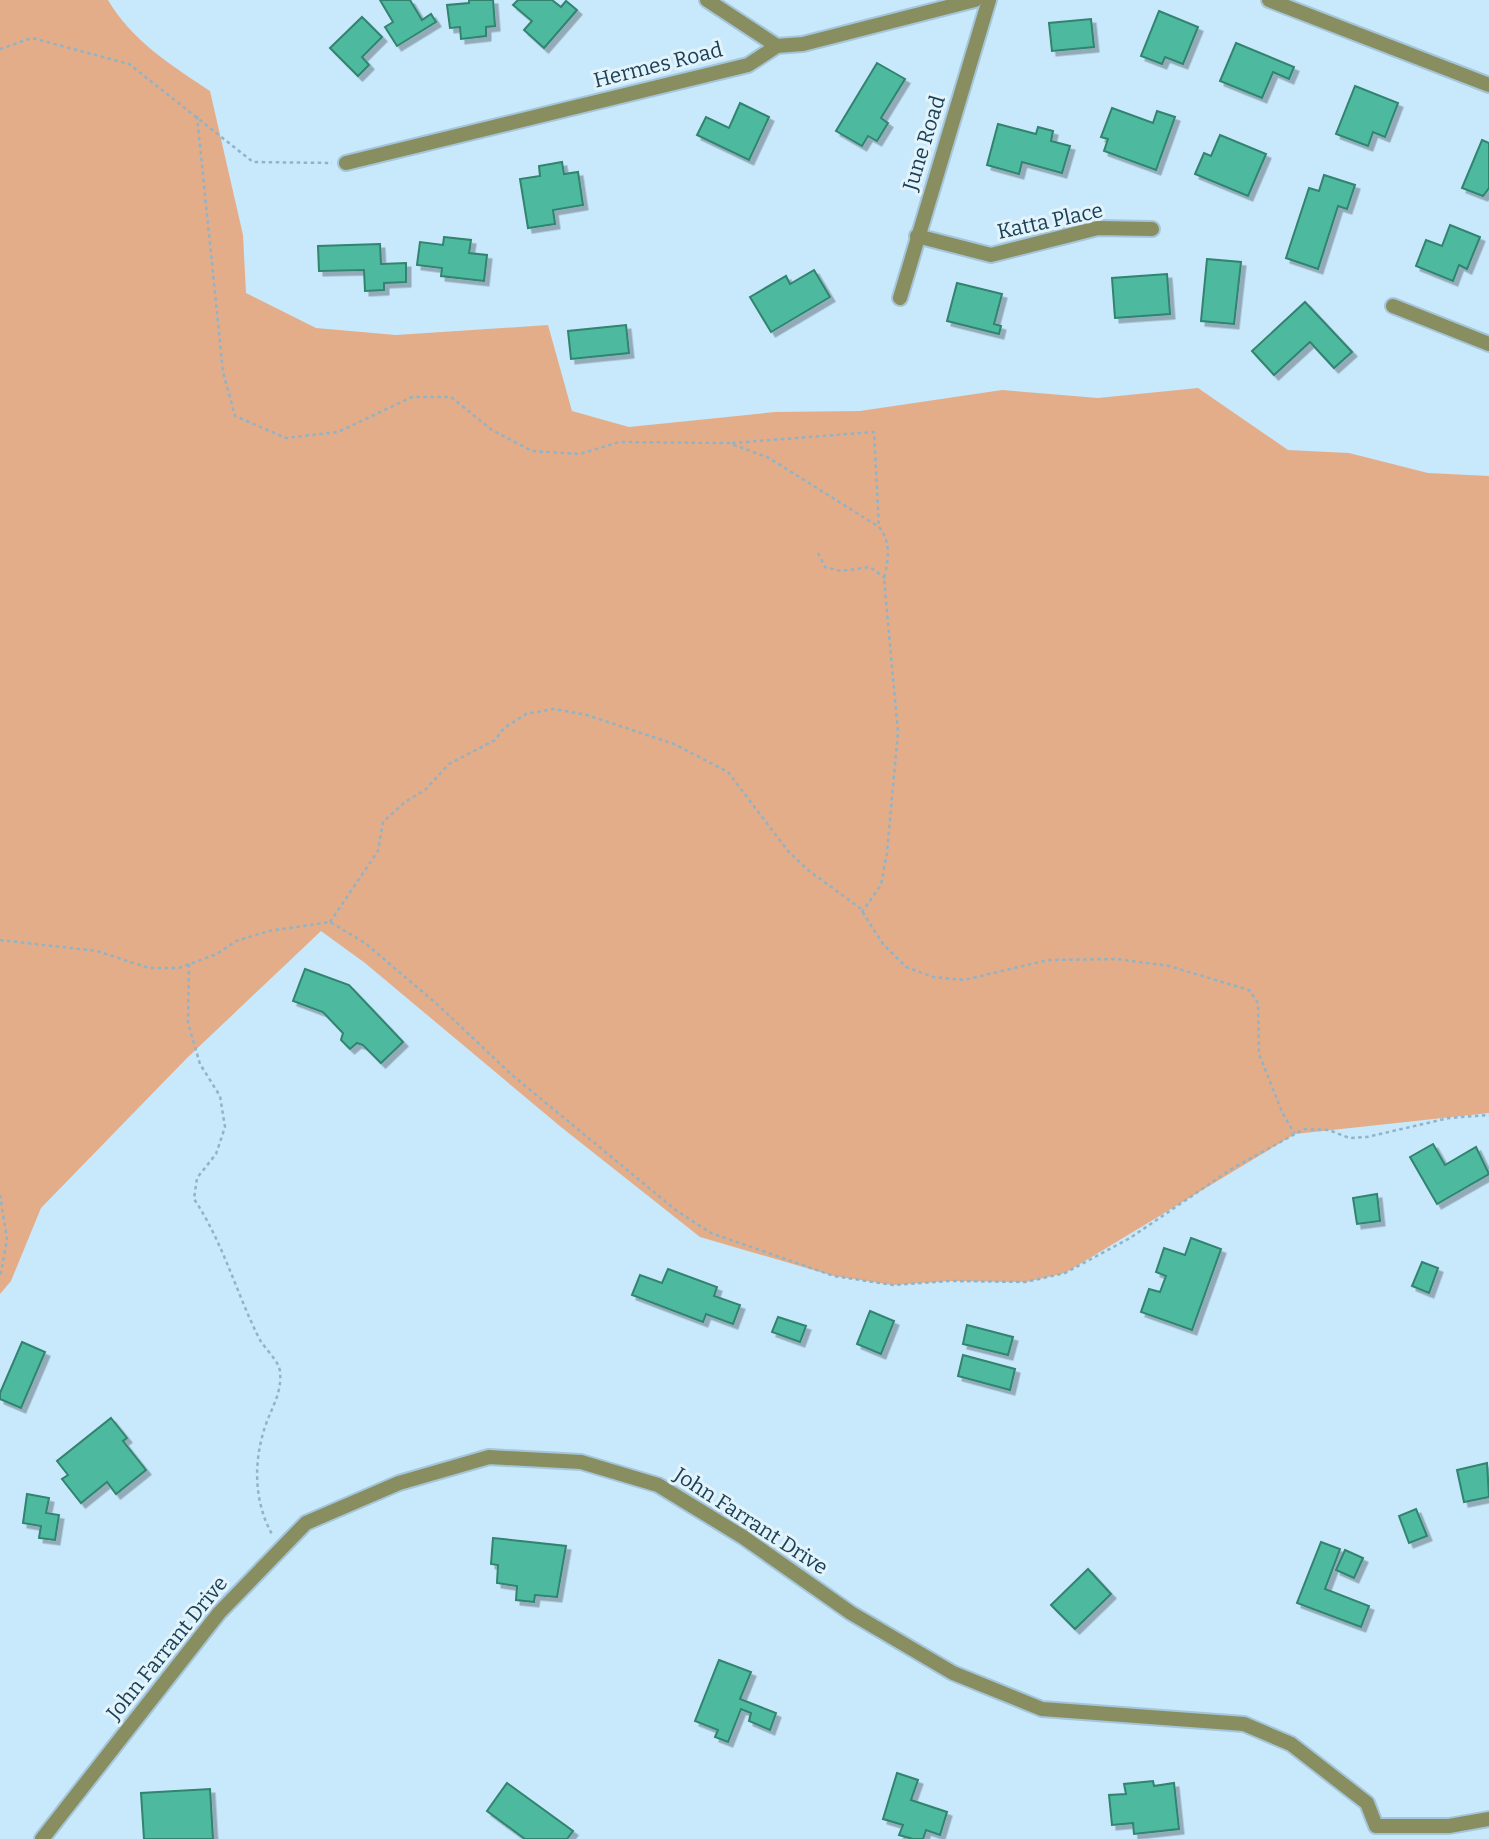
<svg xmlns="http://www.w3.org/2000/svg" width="1489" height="1839" viewBox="0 0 1489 1839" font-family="Bitter,serif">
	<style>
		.green { fill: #e4ad8a }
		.building { fill: #4eba9f; stroke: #30836f; stroke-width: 2; filter: url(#shadow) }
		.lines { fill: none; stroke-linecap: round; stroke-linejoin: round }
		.minor-casing { stroke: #a5c6da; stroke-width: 18 }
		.tertiary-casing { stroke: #a5c6da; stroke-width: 18 }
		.path { stroke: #91b3c6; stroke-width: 2.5; stroke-dasharray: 3.5 3.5; stroke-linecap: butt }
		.minor { stroke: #888e5f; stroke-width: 14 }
		.tertiary { stroke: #888e5f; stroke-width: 14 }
		.labels { text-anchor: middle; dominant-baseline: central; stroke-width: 6; stroke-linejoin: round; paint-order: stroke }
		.street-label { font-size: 21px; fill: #1b4054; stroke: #e2f3fc }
	</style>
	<defs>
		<filter id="shadow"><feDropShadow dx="4.5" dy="4.5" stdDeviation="0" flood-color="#0004"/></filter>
	</defs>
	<rect width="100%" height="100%" fill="#c8e8fb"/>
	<path class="green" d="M 0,0 L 108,0 C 131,40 172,66 210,91 L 243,235 L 246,293 L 316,328 L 396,335 L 548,325 L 572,411 L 629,427 L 775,412 L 860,411 L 1002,390 L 1098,398 L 1198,388 L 1288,450 L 1349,453 L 1428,473 L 1489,476 L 1489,1113 L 1295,1134 L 1065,1273 L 1026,1282 L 949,1281 L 893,1285 L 834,1276 L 700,1237 L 561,1127 L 365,963 L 321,931 L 187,1058 L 41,1208 L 11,1281 L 0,1294 Z"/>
	<g class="building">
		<path d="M 380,0 L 410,0 L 422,20 L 431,14 L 436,22 L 397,46 L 385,27 L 393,22 Z"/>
		<path d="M 469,0 L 493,0 L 495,26 L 486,27 L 486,36 L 461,39 L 460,27 L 450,28 L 447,5 L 469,3 Z"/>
		<path d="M 518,0 L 552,0 L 561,7 L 566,1 L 577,10 L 544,48 L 524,30 L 532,21 L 513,5 Z"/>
		<path d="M 1159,11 L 1198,27 L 1183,64 L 1165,57 L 1162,64 L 1141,56 Z"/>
		<path d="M 362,17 L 382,37 L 362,57 L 369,65 L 358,76 L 330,48 Z"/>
		<path d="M 1091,19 L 1094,47 L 1052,51 L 1049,23 Z"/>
		<path d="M 1236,43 L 1294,67 L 1289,79 L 1273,72 L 1262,98 L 1220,81 Z"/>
		<path d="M 877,63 L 905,79 L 881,118 L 888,123 L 877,141 L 868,136 L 862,146 L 836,131 Z"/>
		<path d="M 1355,86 L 1398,103 L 1385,137 L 1373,132 L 1368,146 L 1336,134 Z"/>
		<path d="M 740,103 L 769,117 L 749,160 L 697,135 L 706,117 L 729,128 Z"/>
		<path d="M 1112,108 L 1153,123 L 1157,111 L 1175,117 L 1156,170 L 1104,151 L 1108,139 L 1101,137 Z"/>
		<path d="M 998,124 L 1036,134 L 1038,127 L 1053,131 L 1051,141 L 1070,146 L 1062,173 L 1022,162 L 1019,174 L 987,165 Z"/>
		<path d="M 1220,135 L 1266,154 L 1248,196 L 1195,174 L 1204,153 L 1211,156 Z"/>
		<path d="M 1482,140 L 1489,143 L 1489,188 L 1483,196 L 1462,188 Z"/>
		<path d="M 562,162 L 564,174 L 578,172 L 583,205 L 553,210 L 555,224 L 528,228 L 520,179 L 540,176 L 539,166 Z"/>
		<path d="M 1324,175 L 1355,185 L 1347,209 L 1338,206 L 1318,269 L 1286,258 L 1309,188 L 1319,191 Z"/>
		<path d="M 1450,225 L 1480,237 L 1467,269 L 1459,265 L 1453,281 L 1416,266 L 1426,240 L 1442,246 Z"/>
		<path d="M 444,237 L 471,240 L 469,253 L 487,255 L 484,281 L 441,276 L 442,268 L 417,265 L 420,242 L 443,245 Z"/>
		<path d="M 380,244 L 381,264 L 406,263 L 406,282 L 384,283 L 384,290 L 365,291 L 364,270 L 319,271 L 318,246 Z"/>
		<path d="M 1207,259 L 1241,262 L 1234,324 L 1201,321 Z"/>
		<path d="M 814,270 L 830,297 L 771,332 L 750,297 L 786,276 L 790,284 Z"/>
		<path d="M 1167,274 L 1170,314 L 1115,318 L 1112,278 Z"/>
		<path d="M 957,283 L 1002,294 L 994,324 L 1001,326 L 999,334 L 947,321 Z"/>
		<path d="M 1305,302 L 1352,352 L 1334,368 L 1310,342 L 1274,375 L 1252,351 Z"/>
		<path d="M 626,325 L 629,353 L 571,359 L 568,331 Z"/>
		<path d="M 305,969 L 349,985 L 403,1042 L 381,1063 L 363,1045 L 357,1043 L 350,1049 L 341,1040 L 343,1033 L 323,1012 L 293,1001 Z"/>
		<path d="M 1433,1144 L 1445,1165 L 1476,1147 L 1489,1174 L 1437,1204 L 1410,1157 Z"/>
		<path d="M 1377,1194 L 1380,1221 L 1357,1224 L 1353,1198 Z"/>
		<path d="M 1191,1238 L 1221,1249 L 1192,1330 L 1141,1312 L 1149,1289 L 1160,1292 L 1166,1276 L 1156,1272 L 1164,1248 L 1185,1255 Z"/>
		<path d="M 1422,1262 L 1438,1268 L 1429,1293 L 1412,1286 Z"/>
		<path d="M 668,1269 L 717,1287 L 714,1296 L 740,1305 L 733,1324 L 706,1314 L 703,1322 L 632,1295 L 640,1275 L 662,1283 Z"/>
		<path d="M 870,1311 L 894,1321 L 881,1354 L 857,1344 Z"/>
		<path d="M 778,1317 L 806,1326 L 800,1342 L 772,1332 Z"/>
		<path d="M 967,1325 L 1013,1337 L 1008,1355 L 963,1344 Z"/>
		<path d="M 22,1342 L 45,1352 L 21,1408 L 0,1399 L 0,1393 Z"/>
		<path d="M 963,1355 L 1015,1369 L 1010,1390 L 958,1376 Z"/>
		<path d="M 111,1418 L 127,1438 L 123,1441 L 146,1470 L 116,1494 L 107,1482 L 81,1503 L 62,1479 L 68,1475 L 57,1461 Z"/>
		<path d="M 1487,1463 L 1489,1497 L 1464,1502 L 1457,1470 Z"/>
		<path d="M 27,1494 L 49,1498 L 46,1513 L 59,1515 L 55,1540 L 39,1538 L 41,1526 L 23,1523 Z"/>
		<path d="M 1416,1509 L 1427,1536 L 1409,1543 L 1399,1516 Z"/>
		<path d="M 493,1538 L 566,1546 L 557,1597 L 535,1595 L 534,1602 L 516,1600 L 517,1586 L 497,1583 L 498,1565 L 491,1564 Z"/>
		<path d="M 1321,1542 L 1340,1549 L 1325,1589 L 1369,1606 L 1361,1627 L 1297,1603 Z"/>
		<path d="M 1345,1550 L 1363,1558 L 1354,1578 L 1336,1570 Z"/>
		<path d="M 1088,1569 L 1111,1594 L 1075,1629 L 1051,1605 Z"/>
		<path d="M 719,1660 L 751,1672 L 740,1699 L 776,1713 L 770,1730 L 749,1721 L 751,1713 L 741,1709 L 728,1742 L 715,1737 L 718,1730 L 695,1721 Z"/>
		<path d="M 897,1773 L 918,1780 L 911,1800 L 947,1812 L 940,1835 L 926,1830 L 923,1839 L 913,1839 L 899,1835 L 903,1825 L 883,1819 Z"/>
		<path d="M 1153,1781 L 1154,1786 L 1174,1783 L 1179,1829 L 1134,1834 L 1133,1823 L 1112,1825 L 1109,1795 L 1126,1794 L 1124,1784 Z"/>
		<path d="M 507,1783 L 573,1831 L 567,1839 L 525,1839 L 487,1811 Z"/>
		<path d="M 210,1789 L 213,1839 L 144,1839 L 141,1793 Z"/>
	</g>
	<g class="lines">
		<g class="minor-casing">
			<g id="minor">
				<path d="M 707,0 L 777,46"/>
				<path d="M 346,163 L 748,65 L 777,46 L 803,44 L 975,0"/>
				<path d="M 917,236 L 991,255 L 1098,228 L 1152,229"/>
				<path d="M 900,298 L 989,0"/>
				<path d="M 1393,306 L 1489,344"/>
				<path d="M 42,1839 L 219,1613 L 306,1523 L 399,1483 L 489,1457 L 581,1462 L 658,1485 L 743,1537 L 851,1613 L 953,1673 L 1042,1709 L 1244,1724 L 1291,1744 L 1367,1803 L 1376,1826 L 1449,1826 L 1489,1819"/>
			</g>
		</g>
		<g class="tertiary-casing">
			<path id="tertiary" d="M 1269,0 L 1489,85"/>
		</g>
		<g class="path">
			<path d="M 0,49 L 32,38 L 129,64 L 253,162 L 332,163"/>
			<path d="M 197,116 L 223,372 L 235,416 L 286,438 L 338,432 L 412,397 L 451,397 L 492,430 L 532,451 L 580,454 L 619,442 L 729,443 L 769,458 L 879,527 C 892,543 888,560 884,579 L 898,732 L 887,853 L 881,885 L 862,912"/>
			<path d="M 732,443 L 874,432 L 879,527"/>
			<path d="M 818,553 L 825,567 L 841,571 L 870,567 L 885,578"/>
			<path d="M 330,922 L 378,851 L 383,822 L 405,802 L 425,790 L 449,764 L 495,740 L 504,728 L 526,714 L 554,709 L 587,715 L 674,744 L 728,772 L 788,851 L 808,870 L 860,908 L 883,944 L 906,967 L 933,977 L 964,980 L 1048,960 L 1117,959 L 1169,966 L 1249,990 L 1258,1003 L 1259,1054 L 1282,1112 L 1294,1133"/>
			<path d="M 0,940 L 97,951 L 149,968 L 179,968 L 217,954 L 236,941 L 269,931 L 330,922 L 365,943 L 438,1005 L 512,1075 L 677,1211 L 711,1233 L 834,1276 L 893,1285 L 949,1281 L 1026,1282 L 1065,1273 L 1130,1238 L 1233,1168 L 1304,1129 L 1329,1130 L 1349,1138 L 1367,1137 L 1449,1118 L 1489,1115"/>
			<path d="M 189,964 L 188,1023 L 200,1064 L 220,1096 L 225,1127 L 216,1154 L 197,1178 L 194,1199 C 224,1244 236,1293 260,1340 C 266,1350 278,1360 280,1371 C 282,1394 272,1406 265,1427 C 253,1463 254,1503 273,1536"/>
			<path d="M 0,1195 L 7,1239 L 0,1278"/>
		</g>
		<use href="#minor" class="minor"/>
		<use href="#tertiary" class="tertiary"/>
	</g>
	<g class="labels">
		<g class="street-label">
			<text transform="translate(658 65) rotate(-14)">Hermes Road</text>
			<text transform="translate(924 143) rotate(-73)">June Road</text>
			<text transform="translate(1050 221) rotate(-12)">Katta Place</text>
			<text transform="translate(751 1521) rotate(33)">John Farrant Drive</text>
			<text transform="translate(167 1648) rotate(-51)">John Farrant Drive</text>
		</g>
	</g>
</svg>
